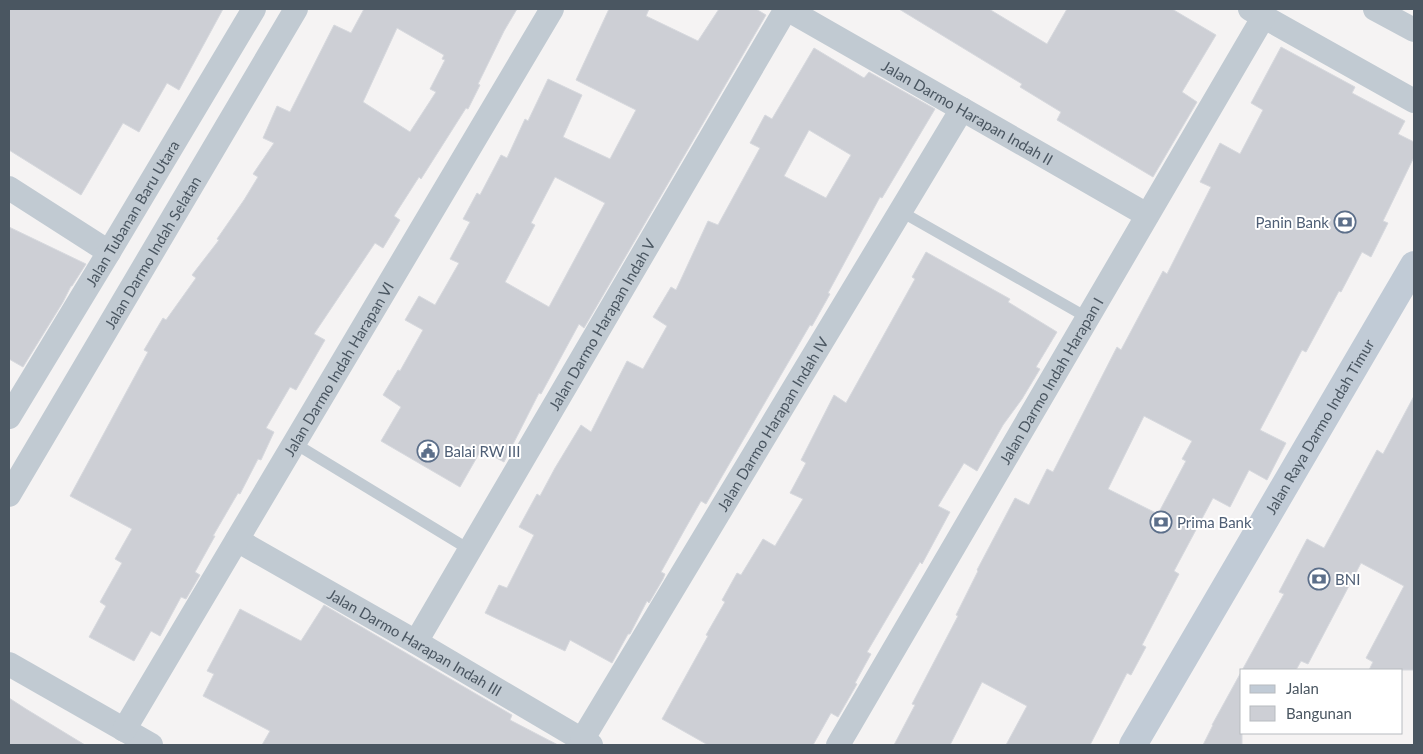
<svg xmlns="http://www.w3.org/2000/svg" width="1423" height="754" viewBox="0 0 1423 754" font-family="Lato,sans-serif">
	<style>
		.building { fill: #cdcfd5; stroke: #d7d9de; fill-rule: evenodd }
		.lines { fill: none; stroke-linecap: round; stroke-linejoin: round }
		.lane { stroke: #c1cad2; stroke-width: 11 }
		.street { stroke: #c1cad2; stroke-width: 24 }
		.secondary { stroke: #c1cbd6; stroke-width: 28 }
		.labels { text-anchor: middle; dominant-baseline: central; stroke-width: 4; stroke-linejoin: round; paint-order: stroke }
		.street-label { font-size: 15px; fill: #4a5661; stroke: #fff }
		.service-label { font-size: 15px; fill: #4e5e75; stroke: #fff; text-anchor: start }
	</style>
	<rect width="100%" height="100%" fill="#f5f3f3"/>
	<g class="building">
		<path d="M 9,9 L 223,9 L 179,90 L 167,83 L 139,132 L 123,123 L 81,195 L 9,150 Z"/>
		<path d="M 364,9 L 517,9 L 504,31 L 478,84 L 480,85 L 468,109 L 466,108 L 421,179 L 419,177 L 394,216 L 400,220 L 383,248 L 375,243 L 314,334 L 325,340 L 296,390 L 290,387 L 266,428 L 274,432 L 261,460 L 258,459 L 240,494 L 238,493 L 213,536 L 215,536 L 195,572 L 200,575 L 186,599 L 181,597 L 160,636 L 151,631 L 134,661 L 89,637 L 106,606 L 100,602 L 122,563 L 115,559 L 132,529 L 70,496 L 148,352 L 144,350 L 163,318 L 166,320 L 196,278 L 192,275 L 219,240 L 217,239 L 244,200 L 258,177 L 253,174 L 274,143 L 263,138 L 277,106 L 290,112 L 334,25 L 351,33 ZM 397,28 L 444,55 L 442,59 L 445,60 L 430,89 L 436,92 L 410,132 L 363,102 Z"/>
		<path d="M 609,9 L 649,9 L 646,16 L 698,41 L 719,9 L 756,9 L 766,15 L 584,328 L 579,324 L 541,394 L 539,393 L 504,462 L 481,450 L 460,487 L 381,441 L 401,407 L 383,395 L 398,370 L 400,371 L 423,330 L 405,320 L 419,296 L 435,305 L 459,263 L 450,259 L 470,222 L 463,219 L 477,193 L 480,195 L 501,155 L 507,158 L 525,119 L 528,121 L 548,79 L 582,95 L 563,137 L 610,159 L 636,110 L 576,80 ZM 555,177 L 605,203 L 549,307 L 505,282 L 535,225 L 531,223 Z"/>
		<path d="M 899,9 L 989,9 L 1047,44 L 1067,9 L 1172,9 L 1216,35 L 1182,92 L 1197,102 L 1153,177 L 1057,120 L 1061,112 L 1020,87 L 1022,84 Z"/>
		<path d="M 1281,47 L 1355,87 L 1352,93 L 1405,121 L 1398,134 L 1414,142 L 1414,157 L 1383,221 L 1388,223 L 1371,257 L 1362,252 L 1341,292 L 1339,291 L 1306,352 L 1302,350 L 1260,430 L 1286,443 L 1267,480 L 1249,470 L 1230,507 L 1213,498 L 1174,571 L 1179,574 L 1142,645 L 1146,647 L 1131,675 L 1127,673 L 1090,745 L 1006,745 L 1027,706 L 982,682 L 950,745 L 894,745 L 915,705 L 912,704 L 958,616 L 956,615 L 978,571 L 977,570 L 1015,498 L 1029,505 L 1047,469 L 1053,472 L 1117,347 L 1121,350 L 1163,271 L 1167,274 L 1211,187 L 1200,182 L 1220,143 L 1240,154 L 1263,110 L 1251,103 ZM 1144,416 L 1192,441 L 1182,459 L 1186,461 L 1158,514 L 1108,489 Z"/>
		<path d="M 814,48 L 864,78 L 869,72 L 935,109 L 882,198 L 880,197 L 828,293 L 830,294 L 812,326 L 810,325 L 706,504 L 701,501 L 685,529 L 661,572 L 665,574 L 663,579 L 649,603 L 647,601 L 632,630 L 630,634 L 628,634 L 612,663 L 570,640 L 565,651 L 485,613 L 499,585 L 507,588 L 534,535 L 519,527 L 537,494 L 540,496 L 555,468 L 581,425 L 591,432 L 627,361 L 643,369 L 667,326 L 653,317 L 671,287 L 676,290 L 708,221 L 718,225 L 760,148 L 750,143 L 765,115 L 772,119 ZM 809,130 L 851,155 L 826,198 L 784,176 Z"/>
		<path d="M 9,227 L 86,264 L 72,286 L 71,286 L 63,302 L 23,367 L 9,359 Z"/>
		<path d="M 926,252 L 1010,299 L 1008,302 L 1057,332 L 1036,367 L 1040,369 L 1022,399 L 1003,425 L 977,471 L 964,463 L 938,506 L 950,512 L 922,564 L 920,562 L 867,652 L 871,654 L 855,683 L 857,684 L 838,717 L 831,713 L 813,745 L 708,745 L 662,719 L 708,636 L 706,635 L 725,602 L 722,600 L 737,573 L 741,575 L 763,539 L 775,546 L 803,499 L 790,493 L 806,463 L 801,460 L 834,395 L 846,403 L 915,279 L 912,277 Z"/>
		<path d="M 1414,396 L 1414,670 L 1369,670 L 1373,662 L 1366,658 L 1404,586 L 1361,563 L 1308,664 L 1301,661 L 1296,670 L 1242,670 L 1242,745 L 1203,745 L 1213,725 L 1212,725 L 1284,594 L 1279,592 L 1307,539 L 1324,548 L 1377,450 L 1383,454 Z"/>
		<path d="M 324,605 L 512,715 L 510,720 L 558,745 L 262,745 L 270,731 L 203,696 L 214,674 L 207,671 L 240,609 L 301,641 Z"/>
		<path d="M 9,698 L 26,709 L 85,745 L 9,745 Z"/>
	</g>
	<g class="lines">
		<g class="lane">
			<path d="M 900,211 L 1088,318"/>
			<path d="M 294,443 L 470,550"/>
		</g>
		<g class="street">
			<path id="s1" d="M 787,9 L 1147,215"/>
			<path d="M 1250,9 L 1414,101"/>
			<path d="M 1375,9 L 1414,30"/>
			<path d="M 9,188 L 109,252"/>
			<path id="s2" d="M 9,417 L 109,252 L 254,9"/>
			<path id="s3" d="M 9,495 L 296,9"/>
			<path id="s4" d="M 237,540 L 416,642 L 591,745"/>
			<path id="s5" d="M 416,642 L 786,9"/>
			<path d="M 9,664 L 151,745"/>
			<path id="s6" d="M 124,730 L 552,9"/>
			<path id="s7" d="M 582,740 L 962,109"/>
			<path id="s8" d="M 838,745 L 1264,16"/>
		</g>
		<path class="secondary" id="s9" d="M 1133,745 L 1414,265"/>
	</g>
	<defs>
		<g id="bank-ring" transform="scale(1.125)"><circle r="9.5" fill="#fff" stroke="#5c6f8a" stroke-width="1.5"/><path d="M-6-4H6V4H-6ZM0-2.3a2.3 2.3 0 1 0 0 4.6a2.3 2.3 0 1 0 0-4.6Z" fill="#5c6f8a"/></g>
		<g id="civic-ring" transform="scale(1.125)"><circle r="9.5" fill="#fff" stroke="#5c6f8a" stroke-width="1.5"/><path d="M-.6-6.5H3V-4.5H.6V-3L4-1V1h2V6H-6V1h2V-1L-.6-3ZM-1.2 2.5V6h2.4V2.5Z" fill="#5c6f8a"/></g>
	</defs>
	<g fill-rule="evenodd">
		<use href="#bank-ring" x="1345" y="222"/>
		<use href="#civic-ring" x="428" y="451"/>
		<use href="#bank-ring" x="1161" y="522"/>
		<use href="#bank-ring" x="1319" y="579"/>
	</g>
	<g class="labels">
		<g class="street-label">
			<text stroke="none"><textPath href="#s1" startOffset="208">Jalan Darmo Harapan Indah II</textPath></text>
			<text stroke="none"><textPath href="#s2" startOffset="238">Jalan Tubanan Baru Utara</textPath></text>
			<text stroke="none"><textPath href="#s3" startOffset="282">Jalan Darmo Indah Selatan</textPath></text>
			<text stroke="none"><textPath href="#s5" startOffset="368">Jalan Darmo Harapan Indah V</textPath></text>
			<text stroke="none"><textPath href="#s6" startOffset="420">Jalan Darmo Indah Harapan VI</textPath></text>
			<text stroke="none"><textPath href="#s8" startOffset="422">Jalan Darmo Indah Harapan I</textPath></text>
			<text stroke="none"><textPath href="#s7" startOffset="369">Jalan Darmo Harapan Indah IV</textPath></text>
			<text stroke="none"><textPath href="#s9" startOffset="369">Jalan Raya Darmo Indah Timur</textPath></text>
			<text stroke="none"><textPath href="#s4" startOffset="205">Jalan Darmo Harapan Indah III</textPath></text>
		</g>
		<g class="service-label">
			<text x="1329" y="222" text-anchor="end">Panin Bank</text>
			<text x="444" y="451">Balai RW III</text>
			<text x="1177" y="522">Prima Bank</text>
			<text x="1335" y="579">BNI</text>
		</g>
	</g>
	<rect width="1423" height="754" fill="none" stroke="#4a5661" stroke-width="20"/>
	<rect x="1240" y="669" width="162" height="65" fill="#ffffff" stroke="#b7bbc0"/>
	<rect x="1250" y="685" width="25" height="8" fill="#c1cbd6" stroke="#b7bbc0"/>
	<text x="1286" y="694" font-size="15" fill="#4a5661">Jalan</text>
	<rect x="1250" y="706" width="25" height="15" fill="#cdcfd5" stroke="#b7bbc0"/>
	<text x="1286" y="719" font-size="15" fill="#4a5661">Bangunan</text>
</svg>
